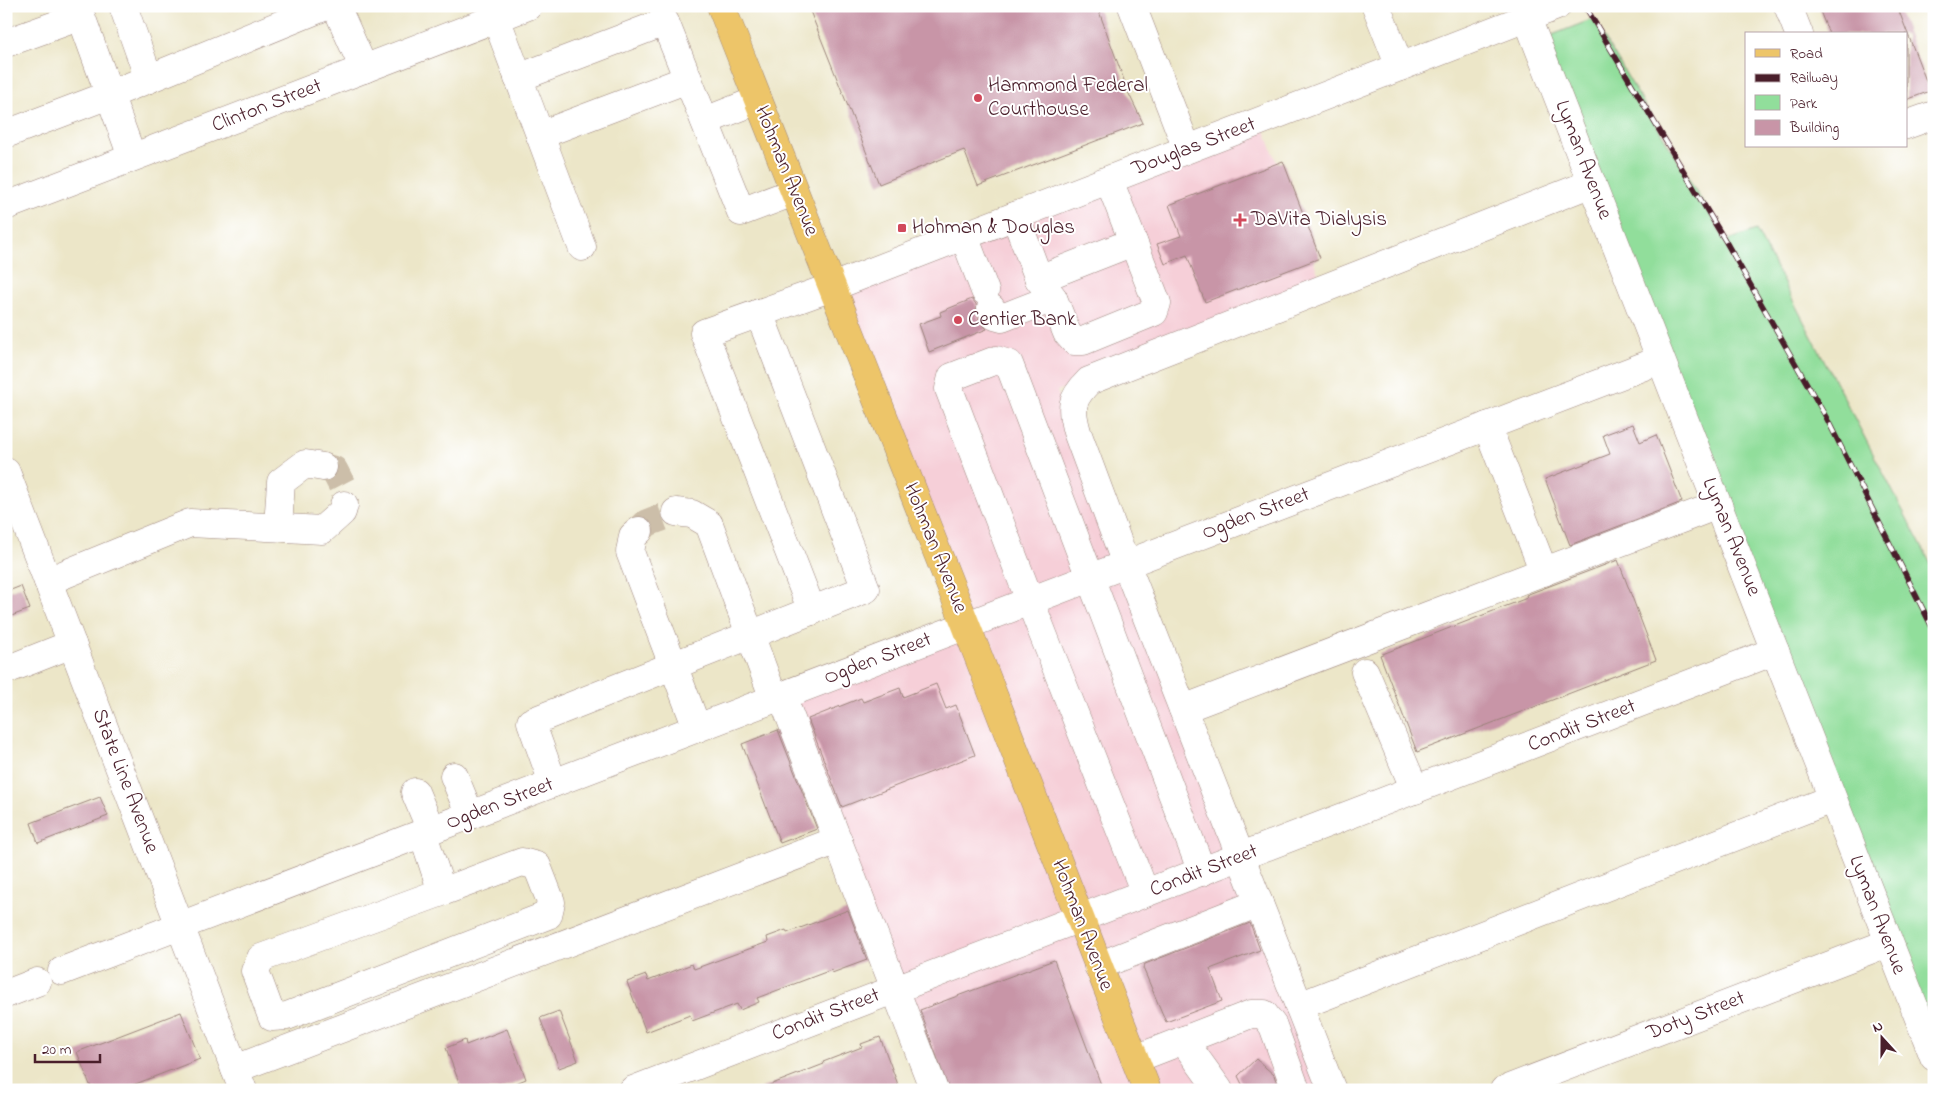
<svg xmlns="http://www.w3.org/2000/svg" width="1940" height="1096" viewBox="0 0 1940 1096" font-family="'Indie Flower',sans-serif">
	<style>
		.built { fill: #f6cfd8 }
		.green { fill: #91de9b; stroke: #6e7e63 }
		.building { fill: #c895a7 }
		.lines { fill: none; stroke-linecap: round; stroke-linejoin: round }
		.minor-tunnel { stroke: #ccbea9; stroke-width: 28; stroke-dasharray: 28 14; stroke-linecap: butt }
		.minor-casing { stroke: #9b827a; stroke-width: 29 }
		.major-casing { stroke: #9b827a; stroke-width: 29 }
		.minor { stroke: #fff; stroke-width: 28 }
		.major { stroke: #edc569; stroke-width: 28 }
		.rail-casing { stroke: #4a1f2b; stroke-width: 5.5 }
		.rail { stroke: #fff; stroke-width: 4; stroke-dasharray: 11; stroke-linecap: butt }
		.poi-dot { fill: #d1495b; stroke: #fff; stroke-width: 2 }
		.labels { text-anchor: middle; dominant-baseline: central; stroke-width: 4; stroke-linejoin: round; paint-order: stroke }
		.poi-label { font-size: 21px; fill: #4a1f2b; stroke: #fff; text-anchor: start }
		.street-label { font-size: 21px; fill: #4a1f2b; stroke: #fff }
	</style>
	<rect width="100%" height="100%" fill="#fff"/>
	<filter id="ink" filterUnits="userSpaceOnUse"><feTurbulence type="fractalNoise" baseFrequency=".02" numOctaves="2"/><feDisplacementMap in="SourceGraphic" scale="10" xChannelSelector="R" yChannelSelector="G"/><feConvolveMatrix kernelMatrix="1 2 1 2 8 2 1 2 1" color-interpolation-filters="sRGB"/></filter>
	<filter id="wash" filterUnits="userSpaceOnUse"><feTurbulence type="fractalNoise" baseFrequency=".0096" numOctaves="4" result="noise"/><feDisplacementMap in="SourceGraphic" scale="20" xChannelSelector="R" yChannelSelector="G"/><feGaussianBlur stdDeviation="1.12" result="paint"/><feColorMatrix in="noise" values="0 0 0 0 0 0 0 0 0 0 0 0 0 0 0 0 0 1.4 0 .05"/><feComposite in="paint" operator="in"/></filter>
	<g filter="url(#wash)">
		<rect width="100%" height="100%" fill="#ece6c8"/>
		<path class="built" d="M 1261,120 L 1324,289 L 1057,391 L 1332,1090 L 935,1090 L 782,696 L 966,625 L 832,287 Z"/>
		<path class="green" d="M 1593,19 L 1726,241 L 1756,230 L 1934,570 L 1934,1050 L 1537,41 Z"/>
		<g id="blocks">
			<g class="building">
				<path d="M 808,6 L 1097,6 L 1129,94 L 1143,123 L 978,186 L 964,150 L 879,184 Z"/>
				<path d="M 1818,6 L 1897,6 L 1930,91 L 1906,100 L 1906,34 L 1829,34 Z"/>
				<path d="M 1283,161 L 1320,258 L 1205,302 L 1187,255 L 1165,264 L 1157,244 L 1181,236 L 1169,205 Z"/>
				<path d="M 972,299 L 976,304 L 977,315 L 981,323 L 987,329 L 929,352 L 919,324 L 941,316 L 940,312 Z"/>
				<path d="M 1633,424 L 1640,442 L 1656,435 L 1682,502 L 1570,545 L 1545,479 L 1610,454 L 1603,435 Z"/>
				<path d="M 1618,560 L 1656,660 L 1417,752 L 1380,655 L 1527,598 L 1526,595 Z"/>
				<path d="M 21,586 L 30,609 L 6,618 L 6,592 Z"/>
				<path d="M 936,684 L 946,709 L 956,705 L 975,755 L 842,807 L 808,719 L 861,698 L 863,702 L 900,688 L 903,697 Z"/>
				<path d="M 778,730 L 817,829 L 780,843 L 742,744 Z"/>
				<path d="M 100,797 L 108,816 L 38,843 L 31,823 Z"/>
				<path d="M 848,910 L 867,960 L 832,973 L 831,970 L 757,998 L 759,1002 L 740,1010 L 737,1004 L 692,1021 L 690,1015 L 646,1032 L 627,982 L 646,975 L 648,981 L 692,964 L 694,969 L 768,942 L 767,937 L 786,930 L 787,933 Z"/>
				<path d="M 1250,923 L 1260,950 L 1210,969 L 1222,1001 L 1166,1022 L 1143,968 L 1145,964 Z"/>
				<path d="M 1054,960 L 1103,1090 L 949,1090 L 920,1010 Z"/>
				<path d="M 559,1011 L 578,1061 L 559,1068 L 540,1018 Z"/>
				<path d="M 181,1012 L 200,1059 L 120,1090 L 92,1090 L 77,1052 Z"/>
				<path d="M 507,1029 L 526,1079 L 499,1090 L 462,1090 L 446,1048 L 465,1040 L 466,1045 Z"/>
				<path d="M 880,1037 L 900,1090 L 762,1090 L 762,1088 L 824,1064 L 823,1062 L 862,1047 L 861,1044 Z"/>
				<path d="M 1256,1059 L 1274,1075 L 1279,1090 L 1245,1090 L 1238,1076 Z"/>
			</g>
		</g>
	</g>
	<g filter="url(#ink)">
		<use href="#blocks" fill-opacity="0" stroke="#9b827a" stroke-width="1"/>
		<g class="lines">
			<g class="minor-tunnel">
				<path d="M 323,467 L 334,470 L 346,493 L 344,505"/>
				<path d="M 639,531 L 647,523 L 676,512"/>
			</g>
			<g class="minor-casing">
				<g id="minor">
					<path d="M 123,6 L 149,79"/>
					<path d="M 336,6 L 364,69"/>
					<path d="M 1132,6 L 1187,149"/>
					<path d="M 1376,6 L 1400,67"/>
					<path d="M 1788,6 L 1799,34"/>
					<path d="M 496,18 L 582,247"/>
					<path d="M 1527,18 L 1934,1057"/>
					<path d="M 6,43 L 81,16 L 132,157"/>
					<path d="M 518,78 L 665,22 L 741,212 L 794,192"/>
					<path d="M 705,121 L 758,100"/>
					<path d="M 1906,125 L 1934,115"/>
					<path d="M 6,134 L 109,95 L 326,6"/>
					<path d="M 540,135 L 688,79"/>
					<path d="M 6,206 L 528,6"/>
					<path d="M 1015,216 L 1039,279 L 1053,298 L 1067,333 L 1074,341 L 1083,341 L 1154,312 L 1157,303 L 1109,180"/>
					<path d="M 964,236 L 985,291"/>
					<path d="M 1039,279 L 1133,242"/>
					<path d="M 991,308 L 995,316 L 1002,318 L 1053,298"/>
					<path d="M 1487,426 L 1544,572"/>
					<path d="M 6,472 L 243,1090"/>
					<path d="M 676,512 L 692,514 L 709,524 L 774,699"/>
					<path d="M 278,527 L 281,482 L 305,464 L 323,467"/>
					<path d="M 639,531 L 633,536 L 630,552 L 697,728"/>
					<path d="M 48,581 L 190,523 L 322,530 L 342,512 L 344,505"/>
					<path d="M 812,611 L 704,333 L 832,287 L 1557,6"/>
					<path d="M 6,670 L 72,644"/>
					<path d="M 1365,672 L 1415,790"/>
					<path d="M 782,696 L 934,1090"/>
					<path d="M 1183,709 L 1718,505"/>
					<path d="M 454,776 L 470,815"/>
					<path d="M 553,783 L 531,722 L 866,589 L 759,313"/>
					<path d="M 415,792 L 431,830"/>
					<path d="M 423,834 L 442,892 L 261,958 L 255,971 L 272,1017 L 287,1016 L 548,915 L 551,902 L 537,866 L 522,862 L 442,892"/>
					<path d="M 1145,893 L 1030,601 L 949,389 L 952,377 L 996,360 L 1009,364 L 1202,872"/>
					<path d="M 1098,966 L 1259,903"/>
					<path d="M 62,971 L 1660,360"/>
					<path d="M 6,994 L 37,982"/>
					<path d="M 1299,1006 L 1832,799"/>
					<path d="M 1183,1040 L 1219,1090"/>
					<path d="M 1135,1059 L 1251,1014 L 1264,1014 L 1273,1026 L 1296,1090"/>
					<path d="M 235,1069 L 838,840"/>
					<path d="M 633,1090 L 1775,651"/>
					<path d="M 1332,1090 L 1126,564 L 1077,432 C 1070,407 1071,399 1089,381 L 1592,183"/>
					<path d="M 1504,1090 L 1888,943"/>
				</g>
			</g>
			<g class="major-casing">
				<path id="major" d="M 721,6 L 966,625 L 1147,1090"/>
			</g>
			<use href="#minor" class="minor"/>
			<use href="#major" class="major"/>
			<g class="rail-casing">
				<path id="rail" d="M 1585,6 L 1726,242 L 1826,417 L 1934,631"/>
			</g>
			<use href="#rail" class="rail"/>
		</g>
	</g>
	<g class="poi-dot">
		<circle cx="978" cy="98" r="5"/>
		<path d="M1237.5 212.5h5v5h5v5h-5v5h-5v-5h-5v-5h5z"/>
		<rect x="897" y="223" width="10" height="10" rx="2.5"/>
		<circle cx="958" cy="320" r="5"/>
	</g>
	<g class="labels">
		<g class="poi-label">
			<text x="988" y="86">Hammond Federal<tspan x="988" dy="24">Courthouse</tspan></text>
			<text x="1251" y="220">DaVita Dialysis</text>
			<text x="912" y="228">Hohman &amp; Douglas</text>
			<text x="968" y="320">Centier Bank</text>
		</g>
		<g class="street-label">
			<text transform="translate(267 106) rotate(-21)">Clinton Street</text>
			<text transform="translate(1194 147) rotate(-21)">Douglas Street</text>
			<text transform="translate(1583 160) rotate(69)">Lyman Avenue</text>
			<text transform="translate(786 171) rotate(68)">Hohman Avenue</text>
			<text transform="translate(1256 514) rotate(-21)">Ogden Street</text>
			<text transform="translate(1731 537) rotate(68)">Lyman Avenue</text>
			<text transform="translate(935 548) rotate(68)">Hohman Avenue</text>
			<text transform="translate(878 659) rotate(-21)">Ogden Street</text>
			<text transform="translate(1582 726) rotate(-21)">Condit Street</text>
			<text transform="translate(125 781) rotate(69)">State Line Avenue</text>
			<text transform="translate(500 804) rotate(-21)">Ogden Street</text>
			<text transform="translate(1204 871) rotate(-21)">Condit Street</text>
			<text transform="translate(1877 915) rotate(69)">Lyman Avenue</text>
			<text transform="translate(1082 925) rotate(69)">Hohman Avenue</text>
			<text transform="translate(826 1015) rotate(-21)">Condit Street</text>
			<text transform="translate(1696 1016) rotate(-21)">Doty Street</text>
		</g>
	</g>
	<rect width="1940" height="1096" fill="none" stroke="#fff" stroke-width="25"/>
	<rect x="1745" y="32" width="162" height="115" fill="#ffffff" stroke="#b7a5aa"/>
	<rect x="1755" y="49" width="25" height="8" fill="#edc569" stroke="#b7a5aa"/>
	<text x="1790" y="58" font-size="15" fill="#4a1f2b">Road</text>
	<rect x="1755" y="74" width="25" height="8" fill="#4a1f2b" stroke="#b7a5aa"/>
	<text x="1790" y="82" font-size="15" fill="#4a1f2b">Railway</text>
	<rect x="1755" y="95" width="25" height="15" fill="#91de9b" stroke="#b7a5aa"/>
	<text x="1790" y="108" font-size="15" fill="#4a1f2b">Park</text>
	<rect x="1755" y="120" width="25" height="15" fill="#c895a7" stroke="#b7a5aa"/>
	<text x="1790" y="132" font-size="15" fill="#4a1f2b">Building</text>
	<g transform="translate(1882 1038) rotate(339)" stroke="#ffffff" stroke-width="4" paint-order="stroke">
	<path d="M0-4L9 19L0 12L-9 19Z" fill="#4a1f2b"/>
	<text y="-8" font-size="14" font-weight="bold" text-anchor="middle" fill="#4a1f2b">N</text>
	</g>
	<path d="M35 1054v8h65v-8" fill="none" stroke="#4a1f2b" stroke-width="2.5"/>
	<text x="42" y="1054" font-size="15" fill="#4a1f2b" stroke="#ffffff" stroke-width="4" paint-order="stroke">20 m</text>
</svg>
